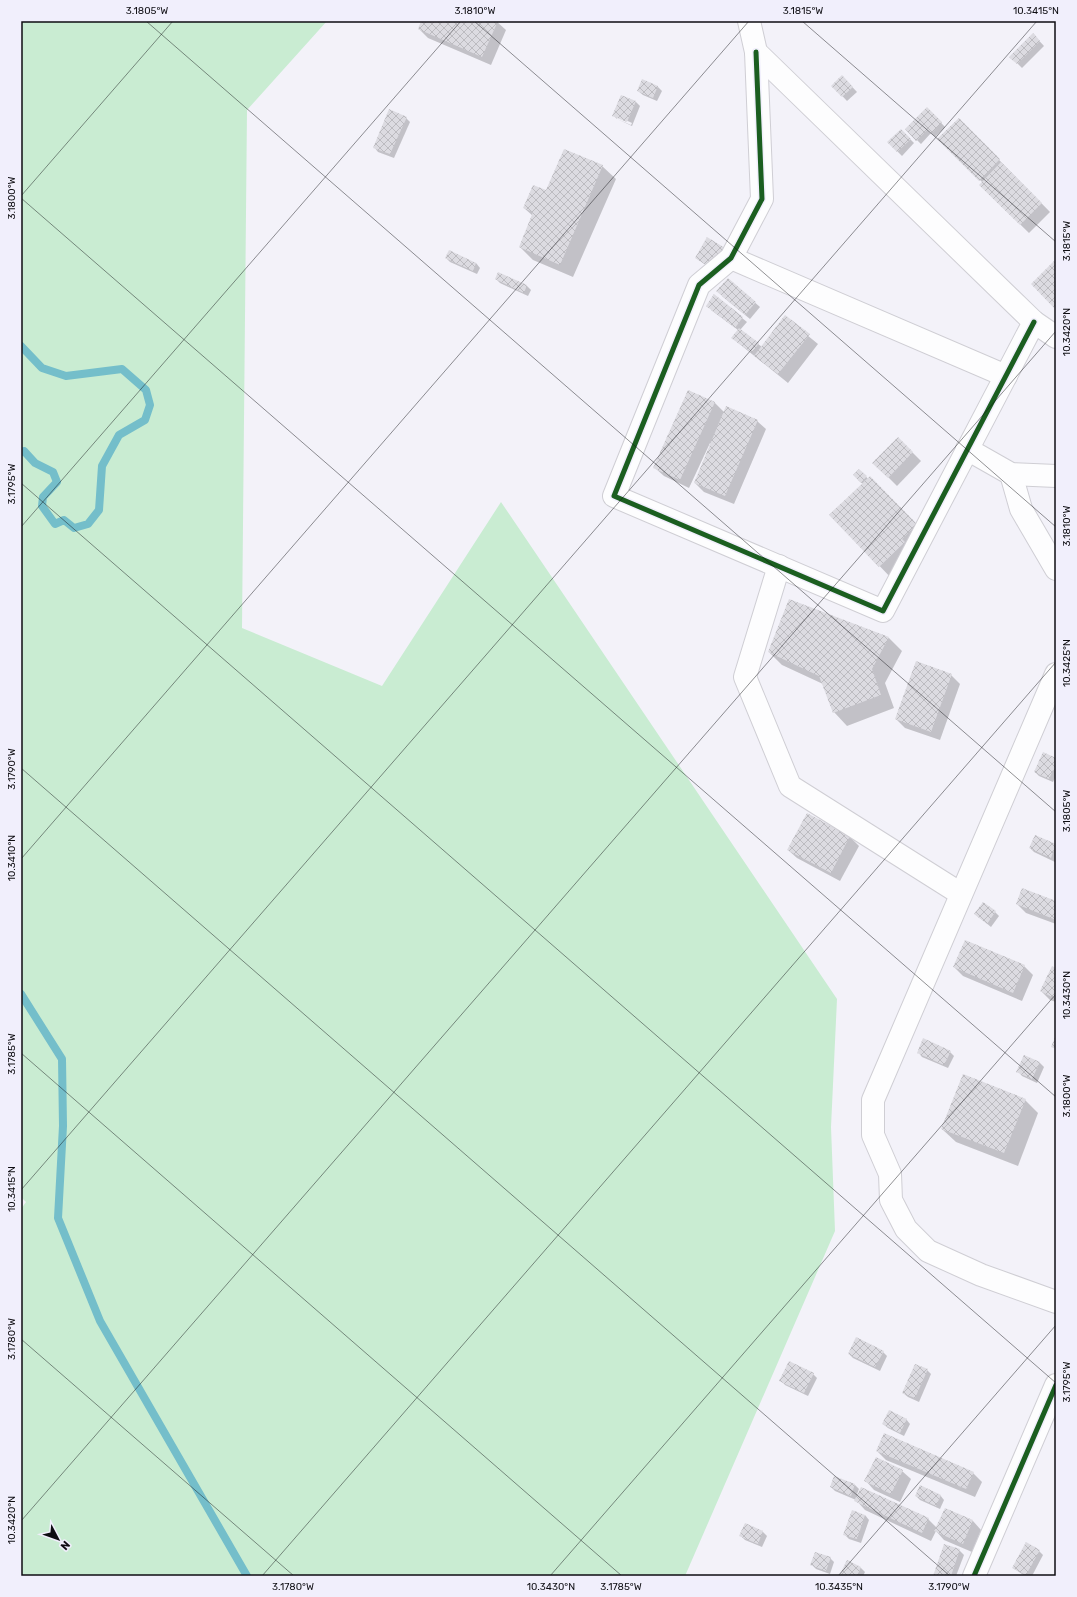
<svg xmlns="http://www.w3.org/2000/svg" width="1077" height="1597" viewBox="0 0 1077 1597" font-family="Rubik,sans-serif">
	<style>
		.grass { fill: #c9ecd2 }
		.shadow { fill: #0003; fill-rule: evenodd }
		.lines { fill: none; stroke-linecap: round; stroke-linejoin: round }
		.stream { stroke: #74beca; stroke-width: 8 }
		.building { fill: url(#building-cross-hatch) }
		.minor-casing { stroke: #cfced4; stroke-width: 24 }
		.minor { stroke: #fdfdfe; stroke-width: 22 }
		.cycleway-casing { stroke: #f1effc; stroke-width: 8 }
		.cycleway { stroke: #1b5e20; stroke-width: 5 }
		.ticks { fill: none; stroke: #0e0d12; stroke-width: 1; stroke-opacity: 0.45 }
		.neatline { fill: none; stroke: #0e0d12; stroke-width: 1.5 }
		.ticks-label { font-size: 10px; text-anchor: middle; fill: #0e0d12 }
	</style>
	<defs>
		<pattern id="building-cross-hatch" width="8" height="8" patternUnits="userSpaceOnUse"><rect width="8" height="8" fill="#dcdbe1"/><path d="M0 0l8 8M0 8l8-8" fill="none" stroke="#bcbbc0"/></pattern>
	</defs>
	<rect width="100%" height="100%" fill="#f3f2f9"/>
	<path class="grass" d="M 21,21 L 327,21 L 247,110 L 242,628 L 382,686 L 501,502 L 837,999 L 831,1127 L 835,1231 L 685,1576 L 21,1576 L 21,1209 L 26,1202 L 21,1197 Z"/>
	<g class="shadow">
		<path d="M 422,21 L 496,21 L 506,30 L 491,65 L 428,38 L 419,29 Z"/>
		<path d="M 1033,34 L 1044,46 L 1022,68 L 1011,57 Z"/>
		<path d="M 842,76 L 857,92 L 847,101 L 833,86 Z"/>
		<path d="M 657,86 L 662,91 L 657,101 L 643,95 L 638,91 Z"/>
		<path d="M 621,96 L 636,102 L 640,106 L 632,126 L 617,119 L 613,115 ZM 617,116 L 632,123 L 631,125 L 617,119 Z"/>
		<path d="M 927,108 L 945,127 L 935,137 L 931,133 L 921,144 L 906,129 Z"/>
		<path d="M 406,118 L 410,122 L 394,158 L 378,152 L 374,147 Z"/>
		<path d="M 959,119 L 1050,212 L 1029,233 L 980,185 L 983,183 L 939,139 Z"/>
		<path d="M 901,130 L 914,143 L 902,156 L 888,142 Z"/>
		<path d="M 602,166 L 616,179 L 573,277 L 533,260 L 520,247 L 533,216 L 524,208 L 547,192 Z"/>
		<path d="M 446,258 L 476,263 L 480,268 L 477,274 L 450,262 Z"/>
		<path d="M 496,279 L 527,286 L 531,290 L 528,296 L 500,283 Z"/>
		<path d="M 728,279 L 760,307 L 750,319 L 722,296 Z"/>
		<path d="M 715,296 L 747,322 L 740,330 L 762,347 L 785,317 L 818,344 L 788,383 L 737,342 L 738,330 L 711,310 Z"/>
		<path d="M 689,391 L 715,403 L 724,412 L 757,421 L 766,429 L 734,504 L 704,492 L 695,483 L 711,444 L 710,443 L 689,488 L 664,476 L 655,468 Z"/>
		<path d="M 898,438 L 921,461 L 897,486 L 874,463 Z"/>
		<path d="M 859,470 L 929,538 L 893,580 L 831,515 L 863,484 L 858,480 Z"/>
		<path d="M 889,638 L 902,651 L 885,683 L 894,708 L 847,726 L 834,712 L 823,684 L 782,665 L 769,652 Z"/>
		<path d="M 951,675 L 960,684 L 940,740 L 905,728 L 896,719 Z"/>
		<path d="M 1056,759 L 1056,776 L 1053,782 L 1039,776 L 1035,772 Z"/>
		<path d="M 807,815 L 850,837 L 859,846 L 840,881 L 797,858 L 788,850 Z"/>
		<path d="M 1036,836 L 1056,845 L 1055,862 L 1034,852 L 1030,848 Z"/>
		<path d="M 1056,903 L 1056,924 L 1026,913 L 1017,904 Z"/>
		<path d="M 995,912 L 999,916 L 991,927 L 975,914 Z"/>
		<path d="M 1024,966 L 1033,975 L 1022,1001 L 963,976 L 954,967 Z"/>
		<path d="M 1056,969 L 1056,1002 L 1050,1000 L 1041,991 Z"/>
		<path d="M 918,1052 L 950,1052 L 954,1056 L 948,1068 L 922,1057 Z"/>
		<path d="M 1025,1056 L 1040,1063 L 1044,1067 L 1037,1083 L 1022,1076 L 1018,1071 Z"/>
		<path d="M 1025,1100 L 1038,1113 L 1018,1166 L 956,1142 L 942,1129 Z"/>
		<path d="M 883,1352 L 887,1356 L 880,1371 L 853,1358 L 849,1354 Z"/>
		<path d="M 927,1370 L 931,1374 L 919,1402 L 908,1397 L 903,1393 Z"/>
		<path d="M 813,1374 L 817,1378 L 808,1396 L 785,1385 L 781,1380 Z"/>
		<path d="M 906,1419 L 910,1424 L 904,1436 L 888,1428 L 883,1424 Z"/>
		<path d="M 877,1451 L 973,1473 L 982,1482 L 975,1497 L 886,1460 Z"/>
		<path d="M 902,1471 L 911,1479 L 900,1502 L 874,1490 L 866,1481 Z"/>
		<path d="M 834,1477 L 855,1485 L 859,1489 L 857,1494 L 928,1519 L 937,1528 L 946,1509 L 973,1521 L 981,1530 L 972,1552 L 944,1540 L 936,1531 L 931,1541 L 865,1510 L 856,1500 L 835,1491 L 831,1487 Z"/>
		<path d="M 940,1495 L 944,1500 L 940,1509 L 920,1500 L 916,1496 Z"/>
		<path d="M 865,1515 L 869,1520 L 861,1543 L 849,1539 L 844,1534 Z"/>
		<path d="M 746,1524 L 763,1532 L 767,1536 L 762,1547 L 745,1540 L 740,1535 Z"/>
		<path d="M 959,1550 L 964,1555 L 956,1576 L 934,1576 Z"/>
		<path d="M 1039,1551 L 1043,1555 L 1032,1576 L 1025,1576 L 1013,1568 Z"/>
		<path d="M 830,1558 L 834,1562 L 830,1574 L 816,1569 L 812,1565 Z"/>
		<path d="M 847,1562 L 861,1568 L 865,1572 L 863,1576 L 844,1576 L 841,1574 Z"/>
	</g>
	<g class="lines">
		<g class="stream">
			<path d="M 21,346 L 42,368 L 66,376 L 122,369 L 146,390 L 150,405 L 145,420 L 119,435 L 102,466 L 99,510 L 88,524 L 74,528 L 64,520 L 55,524 L 42,506 L 43,497 L 57,482 L 53,472 L 35,463 L 24,451 L 21,452"/>
			<path d="M 21,994 L 62,1059 L 63,1126 L 58,1218 L 100,1321 L 247,1576"/>
		</g>
	</g>
	<g class="building">
		<path d="M 421,21 L 498,21 L 482,57 L 418,29 Z"/>
		<path d="M 1033,33 L 1040,41 L 1017,64 L 1009,57 Z"/>
		<path d="M 842,75 L 853,87 L 842,97 L 831,86 Z"/>
		<path d="M 642,79 L 658,86 L 653,98 L 637,91 Z"/>
		<path d="M 621,95 L 636,101 L 627,122 L 612,116 Z"/>
		<path d="M 927,107 L 942,122 L 931,134 L 927,130 L 916,141 L 905,129 Z"/>
		<path d="M 389,109 L 407,117 L 390,154 L 373,148 Z"/>
		<path d="M 959,118 L 1000,159 L 979,181 L 937,139 Z"/>
		<path d="M 901,129 L 911,139 L 897,152 L 887,142 Z"/>
		<path d="M 564,149 L 603,165 L 560,265 L 519,247 L 533,212 L 523,208 L 533,185 L 546,190 Z"/>
		<path d="M 1001,162 L 1042,203 L 1020,225 L 979,185 Z"/>
		<path d="M 707,237 L 725,248 L 712,269 L 695,258 Z"/>
		<path d="M 449,250 L 476,263 L 473,271 L 445,258 Z"/>
		<path d="M 1056,259 L 1056,306 L 1054,308 L 1031,284 Z"/>
		<path d="M 498,272 L 527,285 L 524,293 L 495,279 Z"/>
		<path d="M 728,278 L 756,302 L 745,315 L 716,291 Z"/>
		<path d="M 714,294 L 743,317 L 735,328 L 706,306 Z"/>
		<path d="M 785,315 L 810,334 L 778,374 L 754,356 Z"/>
		<path d="M 739,328 L 759,343 L 752,353 L 731,338 Z"/>
		<path d="M 688,390 L 715,402 L 680,480 L 653,468 Z"/>
		<path d="M 726,406 L 758,420 L 725,496 L 694,483 Z"/>
		<path d="M 898,437 L 913,452 L 888,478 L 872,463 Z"/>
		<path d="M 859,469 L 867,476 L 861,483 L 853,475 Z"/>
		<path d="M 870,476 L 917,524 L 902,539 L 905,542 L 879,567 L 829,515 Z"/>
		<path d="M 789,599 L 889,637 L 872,669 L 881,695 L 833,713 L 819,676 L 768,652 Z"/>
		<path d="M 916,661 L 952,674 L 931,732 L 895,719 Z"/>
		<path d="M 1043,752 L 1056,758 L 1056,771 L 1053,770 L 1049,779 L 1034,772 Z"/>
		<path d="M 807,813 L 850,836 L 831,873 L 787,850 Z"/>
		<path d="M 1035,835 L 1056,844 L 1051,858 L 1029,848 Z"/>
		<path d="M 1022,888 L 1056,901 L 1056,920 L 1016,904 Z"/>
		<path d="M 983,902 L 996,911 L 987,924 L 974,914 Z"/>
		<path d="M 965,940 L 1025,965 L 1013,993 L 953,967 Z"/>
		<path d="M 1052,966 L 1056,968 L 1056,999 L 1040,991 Z"/>
		<path d="M 1056,1035 L 1056,1049 L 1051,1047 Z"/>
		<path d="M 923,1038 L 951,1051 L 944,1065 L 917,1053 Z"/>
		<path d="M 1024,1055 L 1040,1062 L 1032,1079 L 1016,1072 Z"/>
		<path d="M 963,1074 L 1026,1099 L 1004,1153 L 941,1129 Z"/>
		<path d="M 856,1337 L 884,1351 L 875,1367 L 848,1354 Z"/>
		<path d="M 789,1361 L 814,1373 L 804,1393 L 779,1381 Z"/>
		<path d="M 915,1364 L 928,1369 L 915,1398 L 902,1393 Z"/>
		<path d="M 889,1410 L 907,1419 L 900,1433 L 882,1424 Z"/>
		<path d="M 884,1433 L 974,1472 L 966,1489 L 876,1451 Z"/>
		<path d="M 876,1457 L 903,1470 L 891,1494 L 864,1481 Z"/>
		<path d="M 834,1476 L 855,1484 L 851,1496 L 830,1487 Z"/>
		<path d="M 920,1485 L 941,1495 L 936,1506 L 915,1496 Z"/>
		<path d="M 861,1487 L 929,1518 L 922,1533 L 854,1501 Z"/>
		<path d="M 945,1508 L 973,1520 L 963,1544 L 934,1531 Z"/>
		<path d="M 852,1510 L 865,1515 L 857,1539 L 843,1535 Z"/>
		<path d="M 745,1523 L 763,1531 L 758,1544 L 739,1536 Z"/>
		<path d="M 1026,1542 L 1040,1550 L 1026,1575 L 1012,1568 Z"/>
		<path d="M 944,1544 L 960,1549 L 951,1576 L 933,1576 Z"/>
		<path d="M 815,1552 L 831,1557 L 826,1571 L 810,1565 Z"/>
		<path d="M 847,1560 L 861,1567 L 857,1576 L 845,1576 L 840,1574 Z"/>
	</g>
	<g class="lines">
		<g class="minor-casing">
			<g id="minor">
				<path d="M 749,21 L 756,52 L 1034,322 L 1056,337"/>
				<path d="M 756,52 L 762,199 L 731,258 L 699,285 L 614,496 L 883,611 L 1034,322"/>
				<path d="M 731,258 L 1006,376"/>
				<path d="M 967,449 L 1011,474 L 1056,476"/>
				<path d="M 1011,474 L 1021,509 L 1056,569"/>
				<path d="M 779,566 L 745,677 L 790,786 L 961,894"/>
				<path d="M 1056,674 L 873,1100 L 873,1135 L 890,1174 L 891,1200 L 906,1229 L 928,1251 L 981,1275 L 1056,1302"/>
				<path d="M 974,1576 L 1056,1385"/>
			</g>
		</g>
		<use href="#minor" class="minor"/>
		<g class="cycleway-casing">
			<g id="cycleway">
				<path d="M 756,52 L 762,199 L 731,258 L 699,285 L 614,496 L 883,611 L 1034,322"/>
				<path d="M 974,1576 L 1056,1385"/>
			</g>
		</g>
		<use href="#cycleway" class="cycleway"/>
	</g>
	<path class="ticks" d="M 146,21 L 1056,812M 474,21 L 1056,527M 802,21 L 1056,242M 21,196 L 173,21M 21,198 L 1056,1097M 21,483 L 1056,1383M 21,527 L 461,21M 21,768 L 950,1576M 21,859 L 749,21M 21,1053 L 622,1576M 21,1190 L 1037,21M 21,1339 L 294,1576M 21,1521 L 1056,331M 262,1576 L 1056,662M 550,1576 L 1056,994M 838,1576 L 1056,1325"/>
	<rect width="1077" height="1597" fill="none" stroke="#f1effc" stroke-width="44"/>
	<g transform="translate(58 1539) rotate(131)" stroke="#f1effc" stroke-width="3" paint-order="stroke">
	<path d="M0-3L7 15L0 10L-7 15Z" fill="#0e0d12"/>
	<text y="-6" font-size="11" font-weight="bold" text-anchor="middle" fill="#0e0d12">N</text>
	</g>
	<rect x="22" y="22" width="1033" height="1553" class="neatline"/>
	<g class="ticks-label">
		<text x="147" y="14">3.1805°W</text>
		<text x="475" y="14">3.1810°W</text>
		<text x="803" y="14">3.1815°W</text>
		<text x="1036" y="14">10.3415°N</text>
		<text transform="translate(11 198) rotate(-90)" y="4">3.1800°W</text>
		<text transform="translate(1066 241) rotate(-90)" y="4">3.1815°W</text>
		<text transform="translate(1066 332) rotate(-90)" y="4">10.3420°N</text>
		<text transform="translate(11 484) rotate(-90)" y="4">3.1795°W</text>
		<text transform="translate(1066 526) rotate(-90)" y="4">3.1810°W</text>
		<text transform="translate(1066 663) rotate(-90)" y="4">10.3425°N</text>
		<text transform="translate(11 769) rotate(-90)" y="4">3.1790°W</text>
		<text transform="translate(1066 811) rotate(-90)" y="4">3.1805°W</text>
		<text transform="translate(11 858) rotate(-90)" y="4">10.3410°N</text>
		<text transform="translate(1066 995) rotate(-90)" y="4">10.3430°N</text>
		<text transform="translate(11 1054) rotate(-90)" y="4">3.1785°W</text>
		<text transform="translate(1066 1096) rotate(-90)" y="4">3.1800°W</text>
		<text transform="translate(11 1189) rotate(-90)" y="4">10.3415°N</text>
		<text transform="translate(11 1339) rotate(-90)" y="4">3.1780°W</text>
		<text transform="translate(1066 1382) rotate(-90)" y="4">3.1795°W</text>
		<text transform="translate(11 1520) rotate(-90)" y="4">10.3420°N</text>
		<text x="293" y="1590">3.1780°W</text>
		<text x="551" y="1590">10.3430°N</text>
		<text x="621" y="1590">3.1785°W</text>
		<text x="839" y="1590">10.3435°N</text>
		<text x="949" y="1590">3.1790°W</text>
	</g>
</svg>
